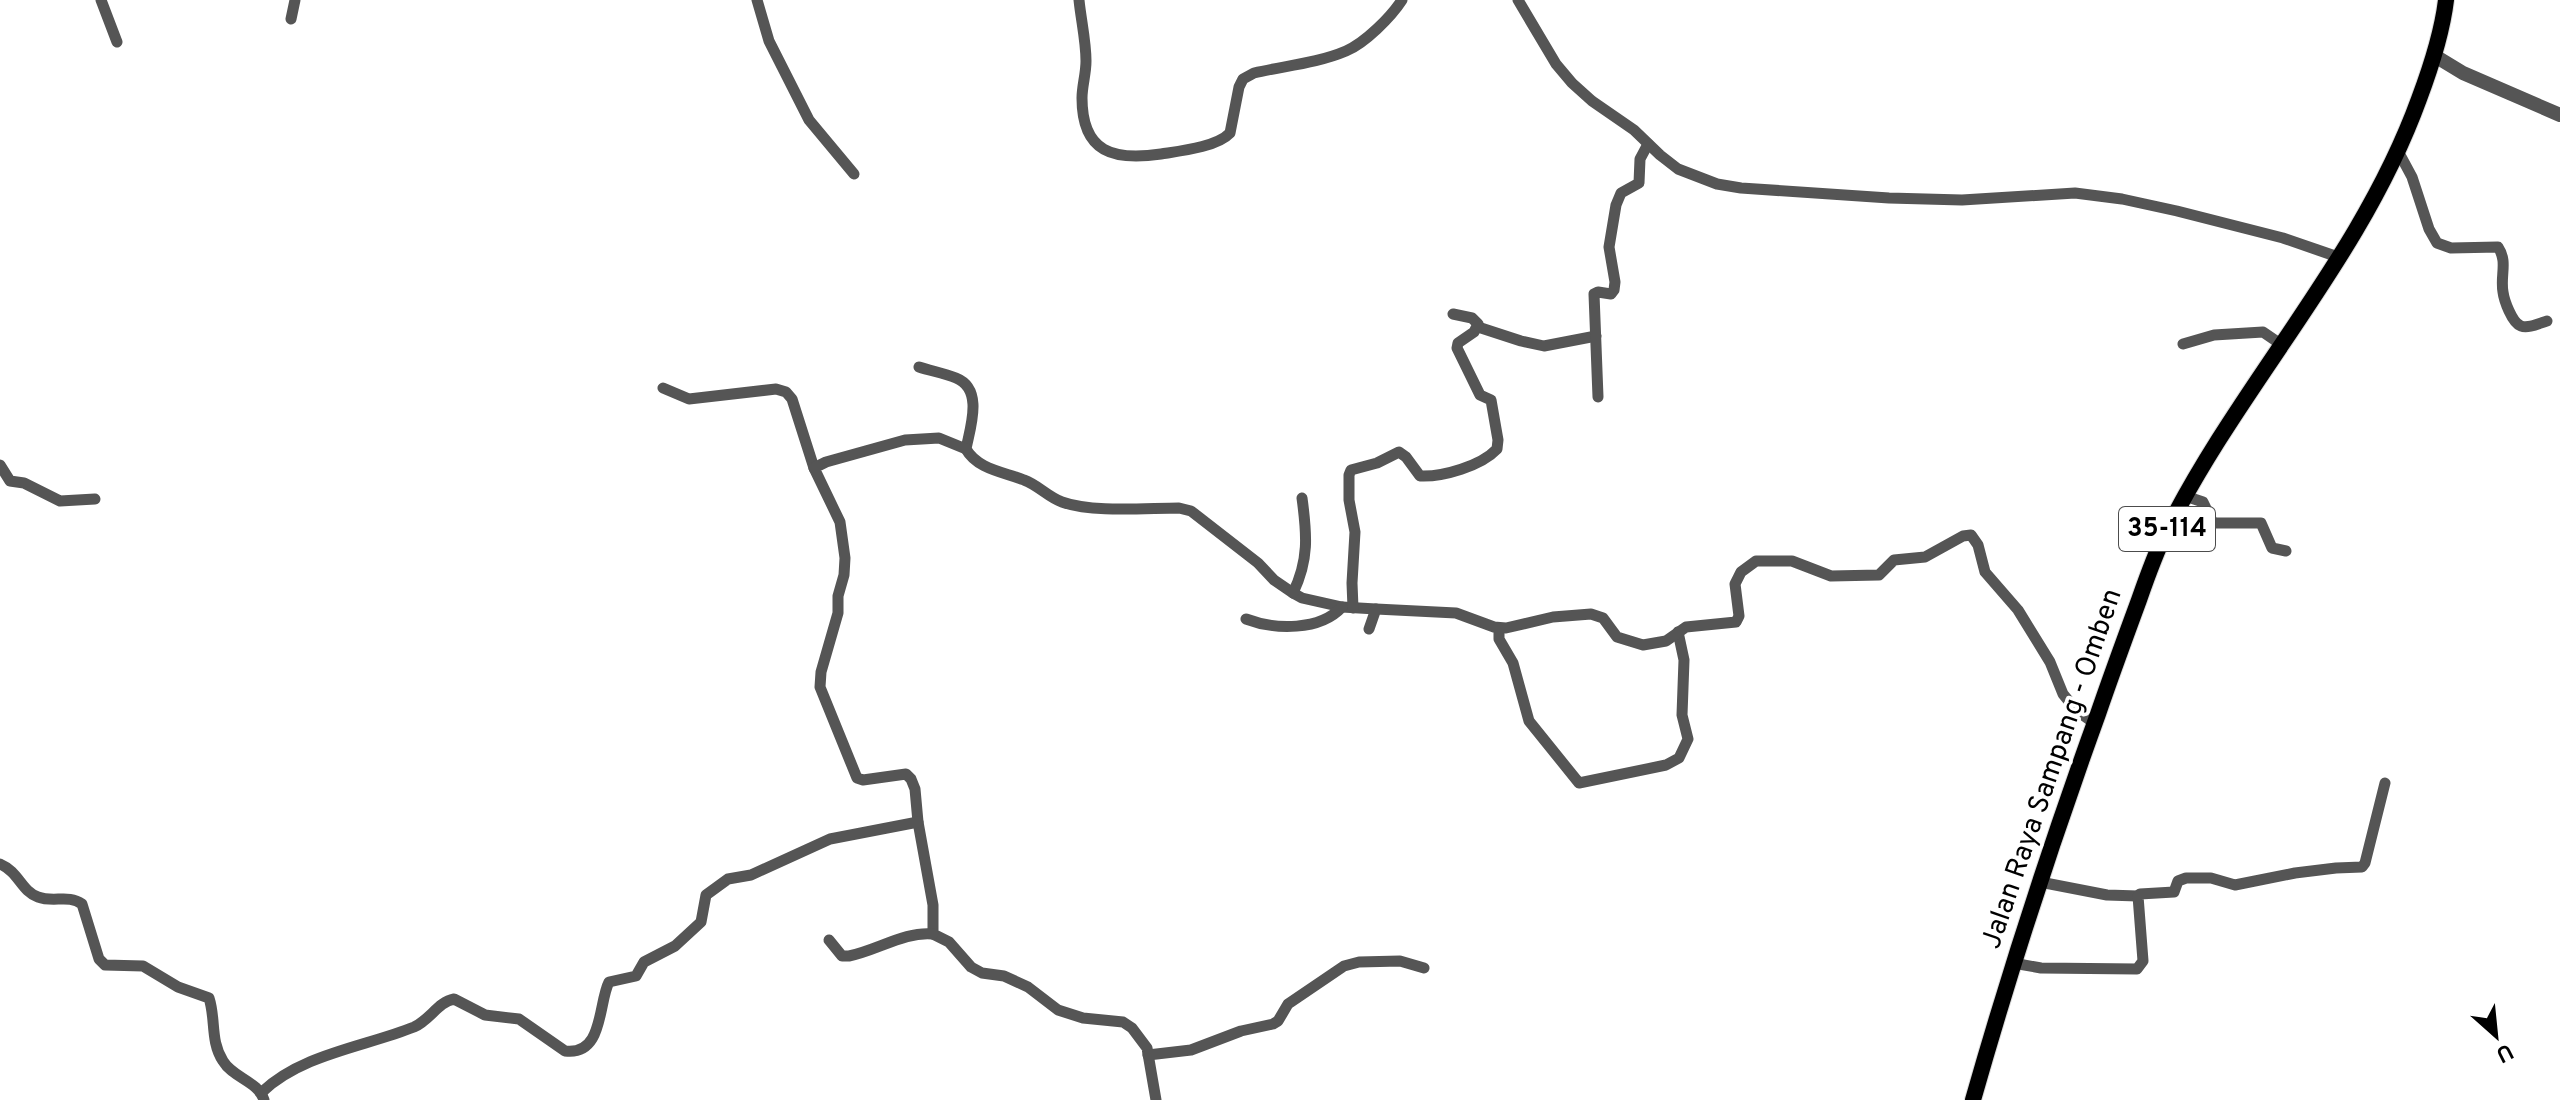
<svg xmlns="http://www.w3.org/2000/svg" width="2560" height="1100" viewBox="0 0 2560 1100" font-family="Overpass,sans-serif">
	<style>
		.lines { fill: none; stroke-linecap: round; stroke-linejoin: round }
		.primary-casing { stroke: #dbdbdb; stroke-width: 18 }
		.minor { stroke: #555; stroke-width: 11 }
		.tertiary { stroke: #555; stroke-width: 14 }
		.primary { stroke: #000; stroke-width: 16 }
		.labels { text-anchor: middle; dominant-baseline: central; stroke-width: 7; stroke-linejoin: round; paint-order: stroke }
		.shield { fill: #fff; stroke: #4c4c4c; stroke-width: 2 }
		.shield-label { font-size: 26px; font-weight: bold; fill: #000 }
		.street-label { font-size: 28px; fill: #000; stroke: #fff }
	</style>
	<rect width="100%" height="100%" fill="#fff"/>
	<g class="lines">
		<g class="primary-casing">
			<path id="primary" d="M 1973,1100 C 2010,970 2052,841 2098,714 C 2111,676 2125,638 2139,600 C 2147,577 2155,554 2166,532 C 2241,382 2361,259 2419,99 C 2431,67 2442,34 2446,0"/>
		</g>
		<g class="minor">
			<path d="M 101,0 L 117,42"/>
			<path d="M 757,0 L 769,41 L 809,120 L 854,174"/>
			<path d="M 1079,0 C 1081,20 1086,41 1086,61 C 1086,74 1082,86 1082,98 C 1082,153 1114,161 1161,154 C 1180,151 1217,147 1230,133 L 1239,87 L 1243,79 L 1254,73 C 1284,66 1318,63 1346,51 C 1365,43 1391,17 1402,0"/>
			<path d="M 1518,0 L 1556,64 L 1572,83 L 1592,101 L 1634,130 L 1660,155 L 1678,169 L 1717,184 L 1741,188 L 1889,198 L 1962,200 L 2075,193 L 2122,199 L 2177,211 L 2283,238 L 2341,258"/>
			<path d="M 291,19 L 295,0"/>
			<path d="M 2398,151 L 2412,177 L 2429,229 L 2437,243 L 2451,248 L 2498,247 C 2508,262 2500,275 2503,292 C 2504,300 2512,323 2521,326 C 2528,329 2540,323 2547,321"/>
			<path d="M 1478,327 L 1521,341 L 1544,346 L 1596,336"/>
			<path d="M 2183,344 L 2214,335 L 2263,332 L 2282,345"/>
			<path d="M 919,367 C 931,371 944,373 956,378 C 984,389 970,428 966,449 C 977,469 1004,472 1024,480 C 1038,485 1048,497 1062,502 C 1092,513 1146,508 1179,508 L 1191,511 L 1258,563 L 1274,580 L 1293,593 L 1302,598 L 1342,607 L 1376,609"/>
			<path d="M 663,388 L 689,399 L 776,389 L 786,392 L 792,399 L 814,468"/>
			<path d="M 1598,397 L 1594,294 L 1598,292 L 1611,294 L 1614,290 L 1615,282 L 1609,247 L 1616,205 L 1621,193 L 1639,183 L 1640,159 L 1648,144"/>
			<path d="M 966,449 L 939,438 L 905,440 L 826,462 L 814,468 L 840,522 L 845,558 L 844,575 L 838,596 L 838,613 L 821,672 L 820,687 L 857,778 L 863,780 L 906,774 L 911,779 L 915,789 L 918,822 L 933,905 L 933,934 L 949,942 L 971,967 L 982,973 L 1004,976 L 1028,987 L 1058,1010 L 1083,1018 L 1123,1022 L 1132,1028 L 1147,1048 L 1156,1100"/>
			<path d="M 0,465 L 10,481 L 24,483 L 60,501 L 95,499"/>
			<path d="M 2185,496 L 2203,502 L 2213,523 L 2261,523 L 2272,548 L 2286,551"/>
			<path d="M 1293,593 C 1309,560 1307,535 1302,498"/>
			<path d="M 1353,608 L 1352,583 L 1355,532 L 1349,500 L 1349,475 L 1351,470 L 1377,463 L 1399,452 L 1406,457 L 1420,476 C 1443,477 1481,466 1497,449 L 1498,440 L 1491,400 L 1480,395 L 1457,348 L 1458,343 L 1474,332 L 1478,324 L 1472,318 L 1453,314"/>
			<path d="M 1246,619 C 1275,630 1320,631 1342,607"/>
			<path d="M 1499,628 L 1499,639 L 1513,663 L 1529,721 L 1579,783 L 1666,765 L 1679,758 L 1688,739 L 1682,715 L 1684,660 L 1678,632"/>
			<path d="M 1369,629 L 1376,609 L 1456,613 L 1494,627 L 1506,628 L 1553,617 L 1591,614 L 1603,618 L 1617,637 L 1643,645 L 1666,641 L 1686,627 L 1736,622 L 1739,616 L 1735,584 L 1741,572 L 1756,561 L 1792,561 L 1831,576 L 1879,575 L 1894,560 L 1925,557 L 1963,536 L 1971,535 L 1978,545 L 1985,572 L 2018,610 L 2050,662 L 2063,694 L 2076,710 L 2094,723"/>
			<path d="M 0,864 C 19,872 21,891 38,897 C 54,903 68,894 82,904 L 99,959 L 105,965 L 143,966 L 178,987 L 209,998 C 216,1019 210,1041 223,1061 C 233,1078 258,1081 264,1100"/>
			<path d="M 2040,882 L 2107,895 L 2138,896"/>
			<path d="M 829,940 L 842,956 L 849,956 C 876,951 905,931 933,934"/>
			<path d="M 2013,963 L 2041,968 L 2137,969 L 2143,961 L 2138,896 L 2140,894 L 2174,892 L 2178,881 L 2186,878 L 2211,878 L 2235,885 L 2295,873 L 2336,868 L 2362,867 L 2365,863 L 2385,783"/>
			<path d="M 1148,1055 L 1191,1050 L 1241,1031 L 1273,1024 L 1278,1021 L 1288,1004 L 1344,966 L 1359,962 L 1400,961 L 1424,968"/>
			<path d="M 262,1092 C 302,1054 364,1047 414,1027 C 430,1020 438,1002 454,999 L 485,1015 L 519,1019 L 565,1051 C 604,1056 598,1003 609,982 L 636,976 L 644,962 L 675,946 L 701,922 L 706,895 L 728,879 L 751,875 L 830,839 L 918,822"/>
		</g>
		<path class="tertiary" d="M 2435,56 L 2463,73 L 2560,115"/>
		<use href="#primary" class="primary"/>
	</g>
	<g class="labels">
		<rect class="shield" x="2119" y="507" width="96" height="44" rx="6"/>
		<g class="shield-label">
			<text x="2167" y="529">35-114</text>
		</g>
		<g class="street-label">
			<text transform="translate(2053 769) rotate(-71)">Jalan Raya Sampang - Omben</text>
		</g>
	</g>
	<g transform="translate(2496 1036) rotate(153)" stroke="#ffffff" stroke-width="6" paint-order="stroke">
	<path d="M0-6L14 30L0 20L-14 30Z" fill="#000000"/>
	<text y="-12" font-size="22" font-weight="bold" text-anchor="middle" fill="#000000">U</text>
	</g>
</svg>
